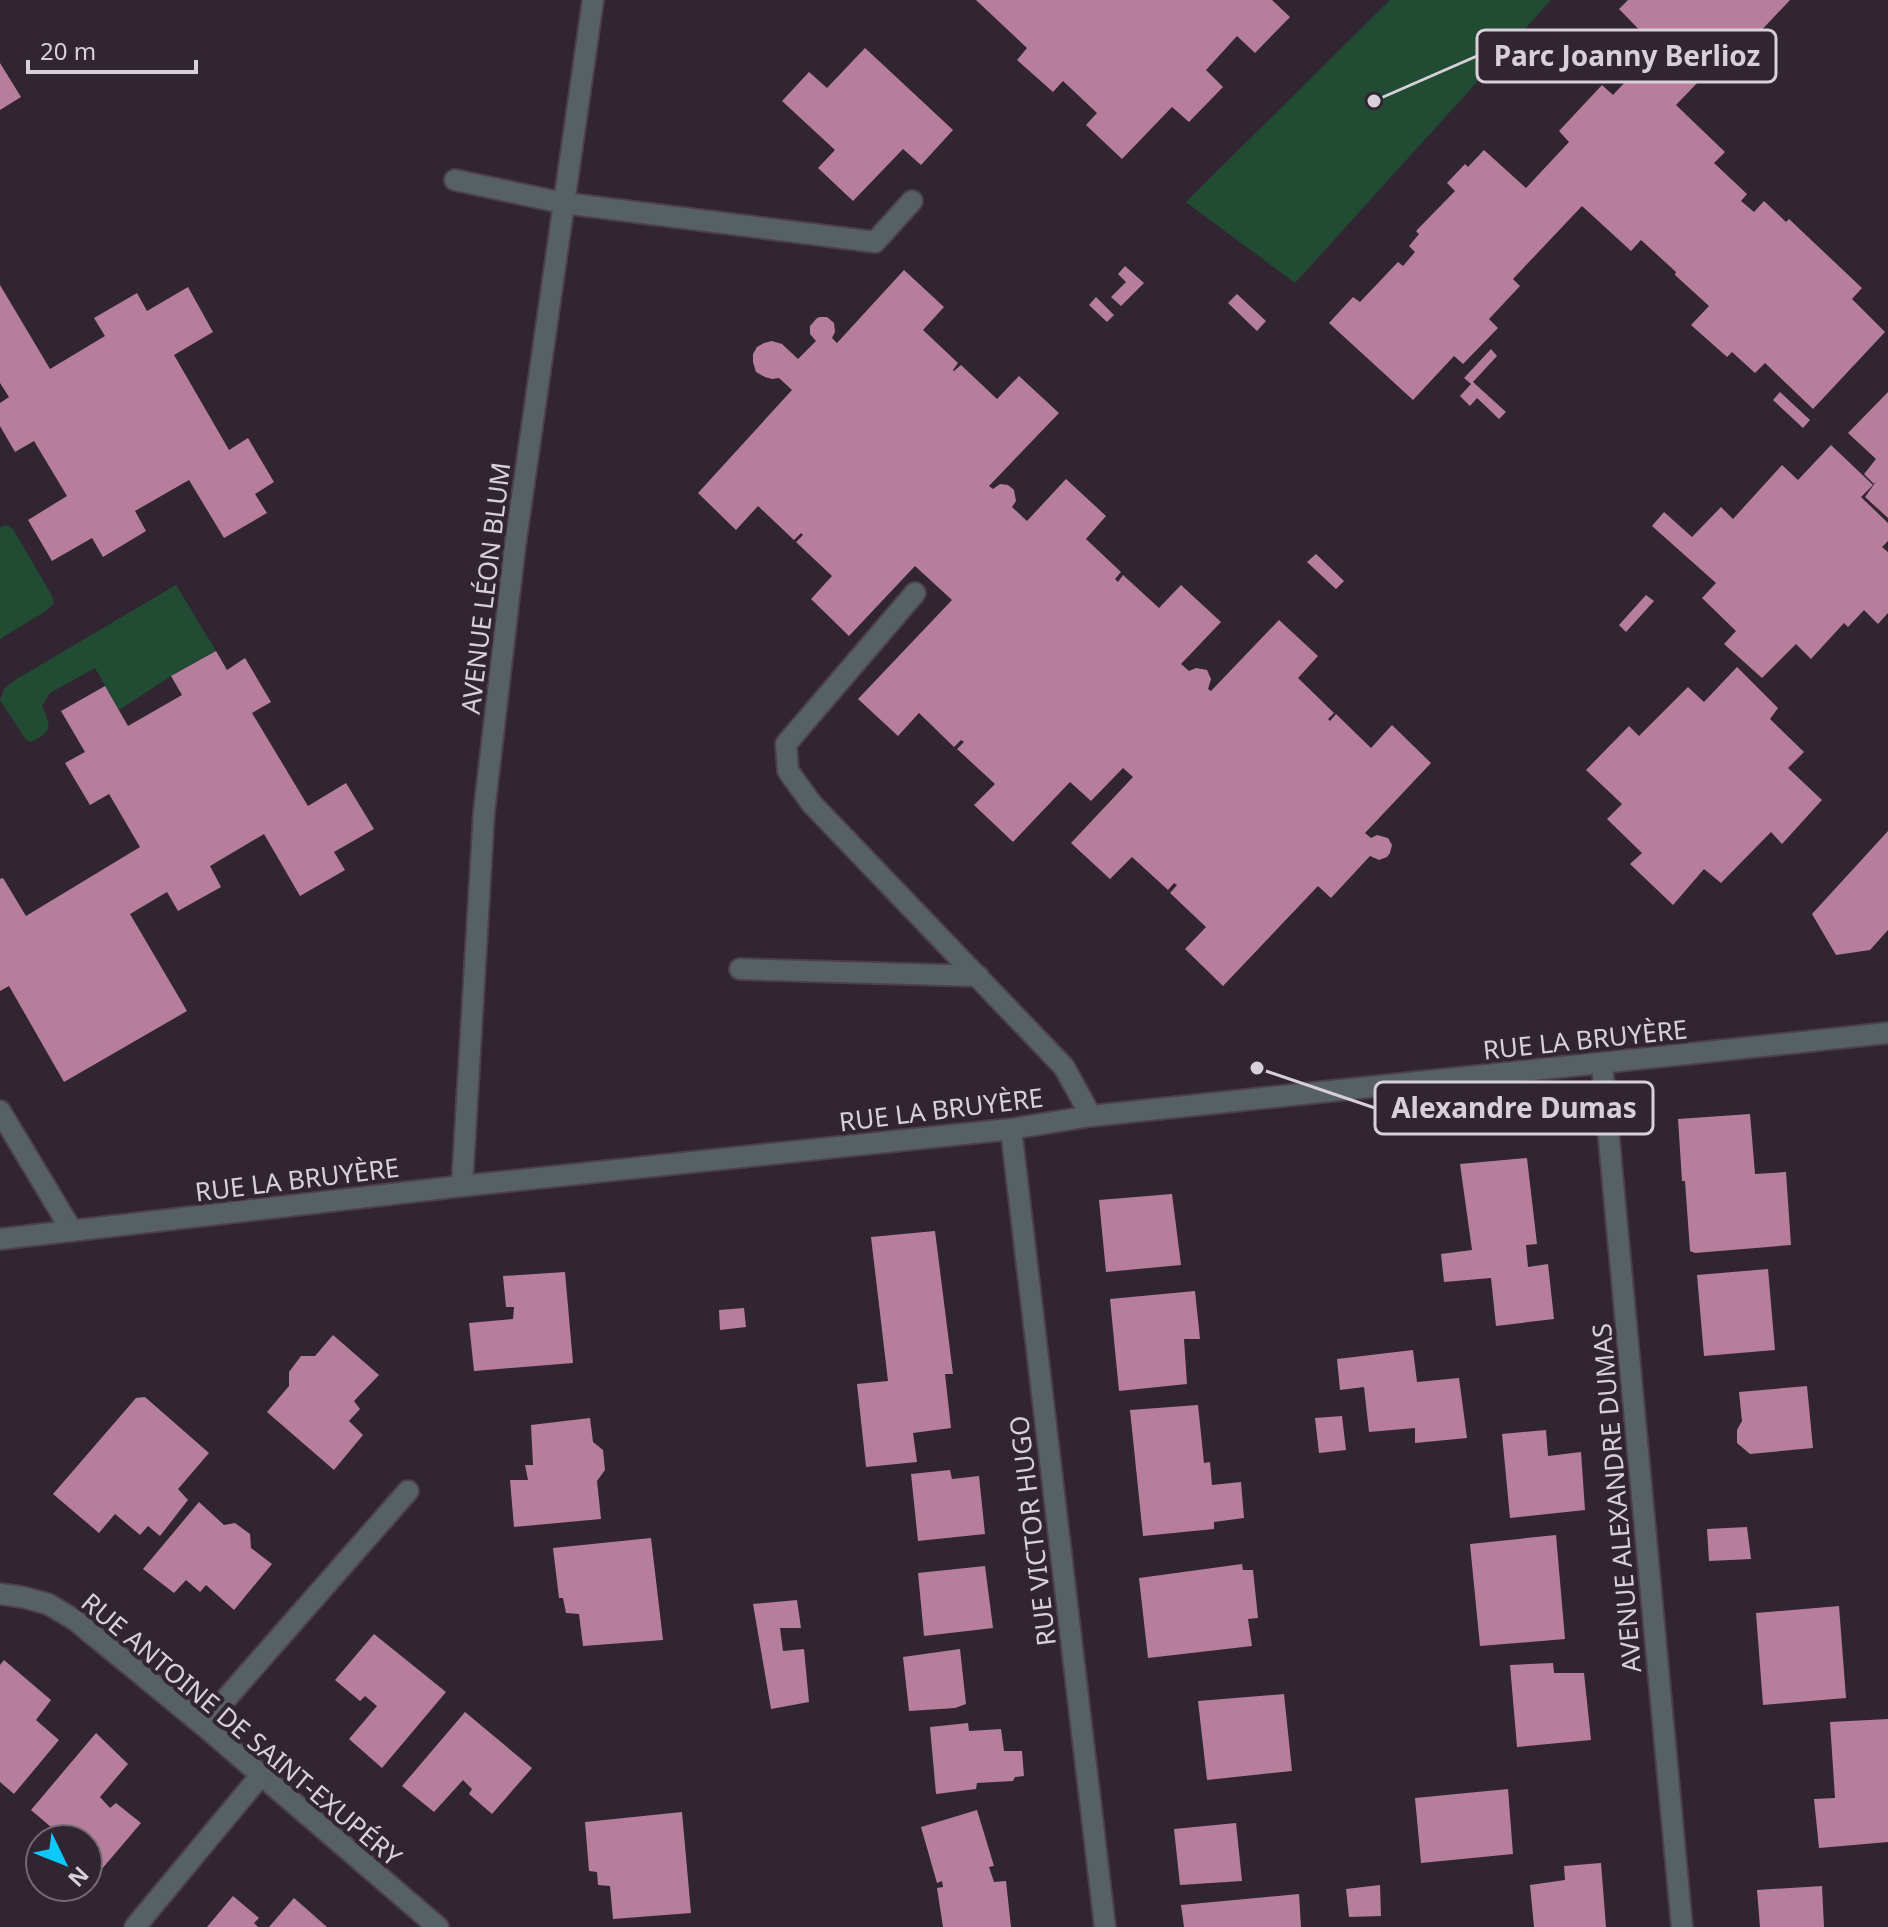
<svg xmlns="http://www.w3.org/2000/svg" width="1888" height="1927" viewBox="0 0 1888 1927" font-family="'Noto Sans',sans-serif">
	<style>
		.green { fill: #214c33 }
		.building { fill: #b77e9b }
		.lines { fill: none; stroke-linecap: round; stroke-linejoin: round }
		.lane-casing { stroke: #4c404d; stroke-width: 24 }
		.street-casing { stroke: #4c404d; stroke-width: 24 }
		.lane { stroke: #576163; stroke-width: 20 }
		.street { stroke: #576163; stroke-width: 20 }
		.labels { text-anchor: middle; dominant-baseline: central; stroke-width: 8; stroke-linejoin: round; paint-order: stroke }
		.street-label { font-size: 26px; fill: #d8d0d8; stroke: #312532 }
		.leader { fill: none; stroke: #d8d0d8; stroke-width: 3 }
		.callout-dot { fill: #d8d0d8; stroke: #312532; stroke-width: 3 }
		.callout { fill: #312532; stroke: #d8d0d8; stroke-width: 3 }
		.callout-label { font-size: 28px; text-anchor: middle; font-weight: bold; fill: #d8d0d8 }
	</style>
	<rect width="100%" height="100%" fill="#312532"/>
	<g class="green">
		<path d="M 1390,0 L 1551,0 L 1295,283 L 1186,202 Z"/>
		<path d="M 6,525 L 13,529 L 52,596 L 54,603 L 46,611 L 0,639 L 0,527 Z"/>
		<path d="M 176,585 L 216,651 L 171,676 L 119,710 L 95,668 L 50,693 L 42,706 C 50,725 55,731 31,742 L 26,740 L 0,700 L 4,689 L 15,680 Z"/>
	</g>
	<g class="building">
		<path d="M 976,0 L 1272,0 L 1290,17 L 1255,53 L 1237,36 L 1206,70 L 1223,87 L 1189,122 L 1172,107 L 1122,159 L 1086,125 L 1097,113 L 1063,81 L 1053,92 L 1017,60 L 1027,48 Z"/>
		<path d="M 1628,0 L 1790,0 L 1756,36 L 1749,29 L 1676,105 L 1725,152 L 1714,163 L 1747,194 L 1741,201 L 1754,212 L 1764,201 L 1786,222 L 1789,219 L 1862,288 L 1852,299 L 1885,332 L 1813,409 L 1765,363 L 1755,373 L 1732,352 L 1727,357 L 1691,325 L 1709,306 L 1675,275 L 1676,272 L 1641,240 L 1631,251 L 1582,206 L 1513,279 L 1520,286 L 1489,319 L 1498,328 L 1463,364 L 1454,356 L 1413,400 L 1329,323 L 1353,297 L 1360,302 L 1398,262 L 1403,266 L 1415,252 L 1409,246 L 1419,234 L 1416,231 L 1455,191 L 1447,183 L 1465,164 L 1468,167 L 1484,150 L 1526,188 L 1569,142 L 1559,131 L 1602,85 L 1613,95 L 1657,48 L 1619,9 Z"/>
		<path d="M 865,48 L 953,130 L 921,165 L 903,149 L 853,201 L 818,168 L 835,150 L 782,101 L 809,72 L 827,88 Z"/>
		<path d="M 0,63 L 21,97 L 0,110 Z"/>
		<path d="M 1125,266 L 1144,283 L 1121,306 L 1111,297 L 1126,282 L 1118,274 Z"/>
		<path d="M 904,270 L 944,307 L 923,330 L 958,363 L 953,370 L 954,371 L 961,365 L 997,399 L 1019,376 L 1059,413 L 989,486 L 993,489 L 1000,484 L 1008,485 L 1014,490 L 1016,501 L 1012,507 L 1027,521 L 1066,479 L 1106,516 L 1086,539 L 1121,572 L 1115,579 L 1118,582 L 1123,575 L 1159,608 L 1181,585 L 1221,622 L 1181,664 L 1189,671 L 1196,668 L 1207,670 L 1211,679 L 1208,689 L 1211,691 L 1279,620 L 1318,656 L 1298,678 L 1334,713 L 1328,719 L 1330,721 L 1336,714 L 1371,748 L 1392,725 L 1431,763 L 1365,833 L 1371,838 L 1377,835 L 1388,838 L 1392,845 L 1390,853 L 1387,857 L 1379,860 L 1370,856 L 1331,898 L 1318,886 L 1223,986 L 1185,949 L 1206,927 L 1170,893 L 1177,885 L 1174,883 L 1168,890 L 1132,857 L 1110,879 L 1071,843 L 1133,777 L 1123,768 L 1091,801 L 1070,782 L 1013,842 L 974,805 L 995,784 L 957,749 L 964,742 L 961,740 L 954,747 L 919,713 L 898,736 L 858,699 L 952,600 L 915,566 L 849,636 L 811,599 L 832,576 L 796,542 L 803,535 L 801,533 L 794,540 L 758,506 L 736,530 L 698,493 L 792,390 L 779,378 L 772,379 L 765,377 L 756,372 L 753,362 L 753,354 L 757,347 L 764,343 L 772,341 L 782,344 L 798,359 L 816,341 L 810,334 L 810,326 L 817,318 L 820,317 L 827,317 L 834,323 L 835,332 L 832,338 L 837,343 Z"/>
		<path d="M 0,285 L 50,369 L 105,336 L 94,318 L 137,293 L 147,311 L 188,287 L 213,332 L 174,355 L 229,450 L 248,438 L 274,482 L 255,494 L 267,513 L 224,538 L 189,480 L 135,511 L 146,531 L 103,557 L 92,538 L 52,561 L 28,520 L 67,496 L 34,441 L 15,452 L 0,426 L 0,403 L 9,397 L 0,383 Z"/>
		<path d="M 1237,294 L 1266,321 L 1257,331 L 1228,303 Z"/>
		<path d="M 1096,297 L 1114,315 L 1107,322 L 1089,305 Z"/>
		<path d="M 1491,349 L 1497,356 L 1473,382 L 1506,412 L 1499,419 L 1477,398 L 1470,406 L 1460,396 L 1471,384 L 1464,378 Z"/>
		<path d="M 1780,392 L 1810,420 L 1803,428 L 1773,400 Z"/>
		<path d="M 1888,392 L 1888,518 L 1865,497 L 1878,479 L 1874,484 L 1864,474 L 1876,459 L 1848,433 Z"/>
		<path d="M 1831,445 L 1873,485 L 1861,497 L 1888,523 L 1888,541 L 1882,547 L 1888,552 L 1888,613 L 1878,624 L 1864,610 L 1848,627 L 1844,623 L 1811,659 L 1796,644 L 1762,678 L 1724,644 L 1736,631 L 1702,598 L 1716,583 L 1652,526 L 1664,512 L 1692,537 L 1721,507 L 1733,519 L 1782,465 L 1798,480 Z"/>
		<path d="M 1316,554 L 1344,581 L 1336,589 L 1307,562 Z"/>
		<path d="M 1646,595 L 1654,601 L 1626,632 L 1619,625 Z"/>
		<path d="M 216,651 L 227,670 L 245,658 L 271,702 L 252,713 L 308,806 L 346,783 L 374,829 L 334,852 L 345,870 L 300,896 L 264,834 L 210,866 L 221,887 L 178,911 L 167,892 L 130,914 L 187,1011 L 64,1082 L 9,986 L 0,991 L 0,879 L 3,878 L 26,916 L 140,847 L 109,794 L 90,805 L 65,763 L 85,752 L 61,711 L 105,686 L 128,726 L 182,695 L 171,676 Z"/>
		<path d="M 1737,667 L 1778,708 L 1770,719 L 1804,752 L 1788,768 L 1822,800 L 1782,844 L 1771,832 L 1721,883 L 1704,869 L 1673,905 L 1630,864 L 1642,853 L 1607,819 L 1622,804 L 1586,770 L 1629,726 L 1639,736 L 1688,687 L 1704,702 Z"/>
		<path d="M 1888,831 L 1888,930 L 1870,950 L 1836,955 L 1812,914 Z"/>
		<path d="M 1750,1114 L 1755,1174 L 1786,1172 L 1791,1245 L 1695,1253 L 1690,1251 L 1685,1181 L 1682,1181 L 1678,1119 Z"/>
		<path d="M 1527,1158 L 1537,1244 L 1526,1245 L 1528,1267 L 1548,1264 L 1554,1319 L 1496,1326 L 1491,1278 L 1444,1282 L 1441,1254 L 1472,1250 L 1460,1164 Z"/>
		<path d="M 1172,1194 L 1181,1265 L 1106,1272 L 1099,1200 Z"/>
		<path d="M 935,1231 L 953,1374 L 945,1374 L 951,1428 L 913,1433 L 917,1462 L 866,1467 L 857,1384 L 888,1381 L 871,1237 Z"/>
		<path d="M 1768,1269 L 1775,1350 L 1704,1356 L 1697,1275 Z"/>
		<path d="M 565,1272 L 573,1363 L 474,1371 L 469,1323 L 513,1319 L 514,1307 L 506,1307 L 503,1276 Z"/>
		<path d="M 1195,1291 L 1200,1339 L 1184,1339 L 1187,1384 L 1119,1391 L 1110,1299 Z"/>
		<path d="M 744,1308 L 746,1327 L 720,1330 L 719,1310 Z"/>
		<path d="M 333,1335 L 379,1375 L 354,1401 L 360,1409 L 349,1421 L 363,1435 L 334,1470 L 267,1412 L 289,1386 L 289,1372 L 301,1356 L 315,1356 Z"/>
		<path d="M 1413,1350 L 1417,1382 L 1459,1378 L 1467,1438 L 1415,1443 L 1415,1428 L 1369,1432 L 1364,1387 L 1340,1390 L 1337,1359 Z"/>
		<path d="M 1807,1386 L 1813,1448 L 1750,1454 L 1737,1443 L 1737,1430 L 1742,1421 L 1739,1392 Z"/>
		<path d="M 145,1397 L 209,1453 L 178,1489 L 188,1500 L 160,1536 L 148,1526 L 140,1535 L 115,1514 L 99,1533 L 53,1494 L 136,1398 Z"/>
		<path d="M 1198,1405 L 1204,1463 L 1210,1462 L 1212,1485 L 1241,1482 L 1244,1518 L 1214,1522 L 1214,1529 L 1143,1536 L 1130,1410 Z"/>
		<path d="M 1342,1416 L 1346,1450 L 1319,1453 L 1315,1418 Z"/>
		<path d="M 590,1418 L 593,1442 L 603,1450 L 605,1470 L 597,1481 L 601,1519 L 514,1527 L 510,1480 L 528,1480 L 525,1465 L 533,1465 L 531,1425 Z"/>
		<path d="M 1546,1430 L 1548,1456 L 1581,1452 L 1585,1510 L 1510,1518 L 1502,1434 Z"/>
		<path d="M 950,1470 L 952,1479 L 979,1476 L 985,1534 L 918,1541 L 911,1474 Z"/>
		<path d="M 199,1502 L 224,1525 L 235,1523 L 250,1534 L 251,1548 L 272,1564 L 234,1610 L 206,1585 L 200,1592 L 186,1580 L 174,1593 L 143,1569 Z"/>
		<path d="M 1747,1527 L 1751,1559 L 1709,1561 L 1707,1529 Z"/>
		<path d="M 1556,1535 L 1565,1639 L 1480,1646 L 1470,1544 Z"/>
		<path d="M 651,1538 L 663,1640 L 583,1646 L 579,1614 L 566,1613 L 563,1598 L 559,1598 L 553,1548 Z"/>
		<path d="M 1242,1564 L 1243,1570 L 1253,1570 L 1258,1618 L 1248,1619 L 1252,1646 L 1148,1658 L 1139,1578 Z"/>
		<path d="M 985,1566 L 993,1628 L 924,1636 L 918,1573 Z"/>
		<path d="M 797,1600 L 801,1628 L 780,1628 L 783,1651 L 804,1649 L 809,1702 L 771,1709 L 753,1604 Z"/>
		<path d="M 1839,1606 L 1846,1698 L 1763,1705 L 1756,1613 Z"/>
		<path d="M 374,1634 L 446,1692 L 382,1768 L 349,1739 L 377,1706 L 365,1696 L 360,1701 L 335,1680 Z"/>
		<path d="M 960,1649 L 966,1704 L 955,1708 L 909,1711 L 903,1657 Z"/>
		<path d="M 4,1660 L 51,1700 L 36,1720 L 59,1740 L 14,1794 L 0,1782 L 0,1665 Z"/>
		<path d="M 1553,1663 L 1554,1673 L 1584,1673 L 1591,1740 L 1517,1747 L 1510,1665 Z"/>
		<path d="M 1284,1694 L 1292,1771 L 1207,1780 L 1198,1701 Z"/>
		<path d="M 465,1712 L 532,1768 L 492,1814 L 469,1794 L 472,1789 L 463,1780 L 434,1812 L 402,1786 Z"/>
		<path d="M 1888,1719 L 1888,1842 L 1819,1848 L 1814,1799 L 1835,1798 L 1830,1722 Z"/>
		<path d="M 968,1723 L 969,1731 L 1001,1729 L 1004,1751 L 1022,1751 L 1024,1776 L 1015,1777 L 1013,1781 L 977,1783 L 976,1789 L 936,1794 L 930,1727 Z"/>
		<path d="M 96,1733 L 128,1764 L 100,1797 L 110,1808 L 116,1803 L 141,1823 L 101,1870 L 88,1858 L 88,1839 L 65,1839 L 31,1810 Z"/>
		<path d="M 1508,1789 L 1513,1854 L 1421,1863 L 1415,1798 Z"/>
		<path d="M 977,1810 L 994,1866 L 989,1867 L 994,1882 L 1006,1881 L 1011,1927 L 943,1927 L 937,1888 L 943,1887 L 942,1881 L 937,1883 L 921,1827 Z"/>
		<path d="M 682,1812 L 691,1913 L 613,1919 L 610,1886 L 598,1885 L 597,1872 L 589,1871 L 585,1822 Z"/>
		<path d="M 1236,1823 L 1242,1881 L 1180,1885 L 1174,1829 Z"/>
		<path d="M 1601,1863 L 1606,1927 L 1534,1927 L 1530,1885 L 1565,1880 L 1564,1866 Z"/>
		<path d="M 1380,1885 L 1381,1916 L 1349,1917 L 1346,1889 Z"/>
		<path d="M 1822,1886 L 1824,1927 L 1760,1927 L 1757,1890 Z"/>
		<path d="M 1299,1894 L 1301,1927 L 1184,1927 L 1181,1905 Z"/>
		<path d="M 233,1896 L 259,1918 L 254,1923 L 258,1927 L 207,1927 Z"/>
		<path d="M 294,1898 L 327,1927 L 269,1927 Z"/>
	</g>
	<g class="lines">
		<g class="lane-casing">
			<g id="lane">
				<path d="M 455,180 L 563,203 L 875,242 L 912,201"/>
				<path d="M 915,593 L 786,744 L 788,771 L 812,804 L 1064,1067 L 1091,1116"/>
				<path d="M 740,969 L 978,976"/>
				<path d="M 0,1111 L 72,1231"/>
			</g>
		</g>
		<g class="street-casing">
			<g id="street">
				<path d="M 1602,1064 L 1682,1927"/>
				<path d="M 1011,1129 L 1105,1927"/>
				<path d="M 462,1186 L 484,812 L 515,546 L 593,0"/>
				<path d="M 0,1239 L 462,1186 L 1011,1129 L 1091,1116 L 1888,1033"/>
				<path d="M 0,1594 L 22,1597 L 48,1604 L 75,1620 L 203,1725 L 438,1927"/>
				<path d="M 203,1725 L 408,1491"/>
				<path d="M 135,1927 L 261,1775"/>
			</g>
		</g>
		<use href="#lane" class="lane"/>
		<use href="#street" class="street"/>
	</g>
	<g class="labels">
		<g class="street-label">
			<text transform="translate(485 588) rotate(-83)">AVENUE LÉON BLUM</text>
			<text transform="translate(1585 1039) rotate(-6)">RUE LA BRUYÈRE</text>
			<text transform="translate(941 1109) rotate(-7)">RUE LA BRUYÈRE</text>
			<text transform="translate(297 1179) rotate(-7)">RUE LA BRUYÈRE</text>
			<text transform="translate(1616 1498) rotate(-95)">AVENUE ALEXANDRE DUMAS</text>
			<text transform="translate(1032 1531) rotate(-97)">RUE VICTOR HUGO</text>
			<text transform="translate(242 1729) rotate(40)">RUE ANTOINE DE SAINT-EXUPÉRY</text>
		</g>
	</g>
	<path class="leader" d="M1374 101L1477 56M1257 1068L1375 1108"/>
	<g class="callout-dot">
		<circle cx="1374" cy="101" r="8"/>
		<circle cx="1257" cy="1068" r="8"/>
	</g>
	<g class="callout">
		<rect x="1477" y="30" width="299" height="52" rx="8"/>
		<rect x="1375" y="1082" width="278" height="52" rx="8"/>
	</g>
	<g class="callout-label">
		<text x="1627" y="66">Parc Joanny Berlioz</text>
		<text x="1514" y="1118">Alexandre Dumas</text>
	</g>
	<g transform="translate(64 1863) rotate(133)"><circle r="38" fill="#312532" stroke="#746974" stroke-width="2"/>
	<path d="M0-6L14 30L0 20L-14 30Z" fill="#0bcafa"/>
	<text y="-12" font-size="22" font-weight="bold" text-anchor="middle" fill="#d8d0d8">N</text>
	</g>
	<path d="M28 60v12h168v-12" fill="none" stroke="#d8d0d8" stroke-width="4"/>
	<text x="40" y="60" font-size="24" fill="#d8d0d8" stroke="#312532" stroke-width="6" paint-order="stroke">20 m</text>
</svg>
